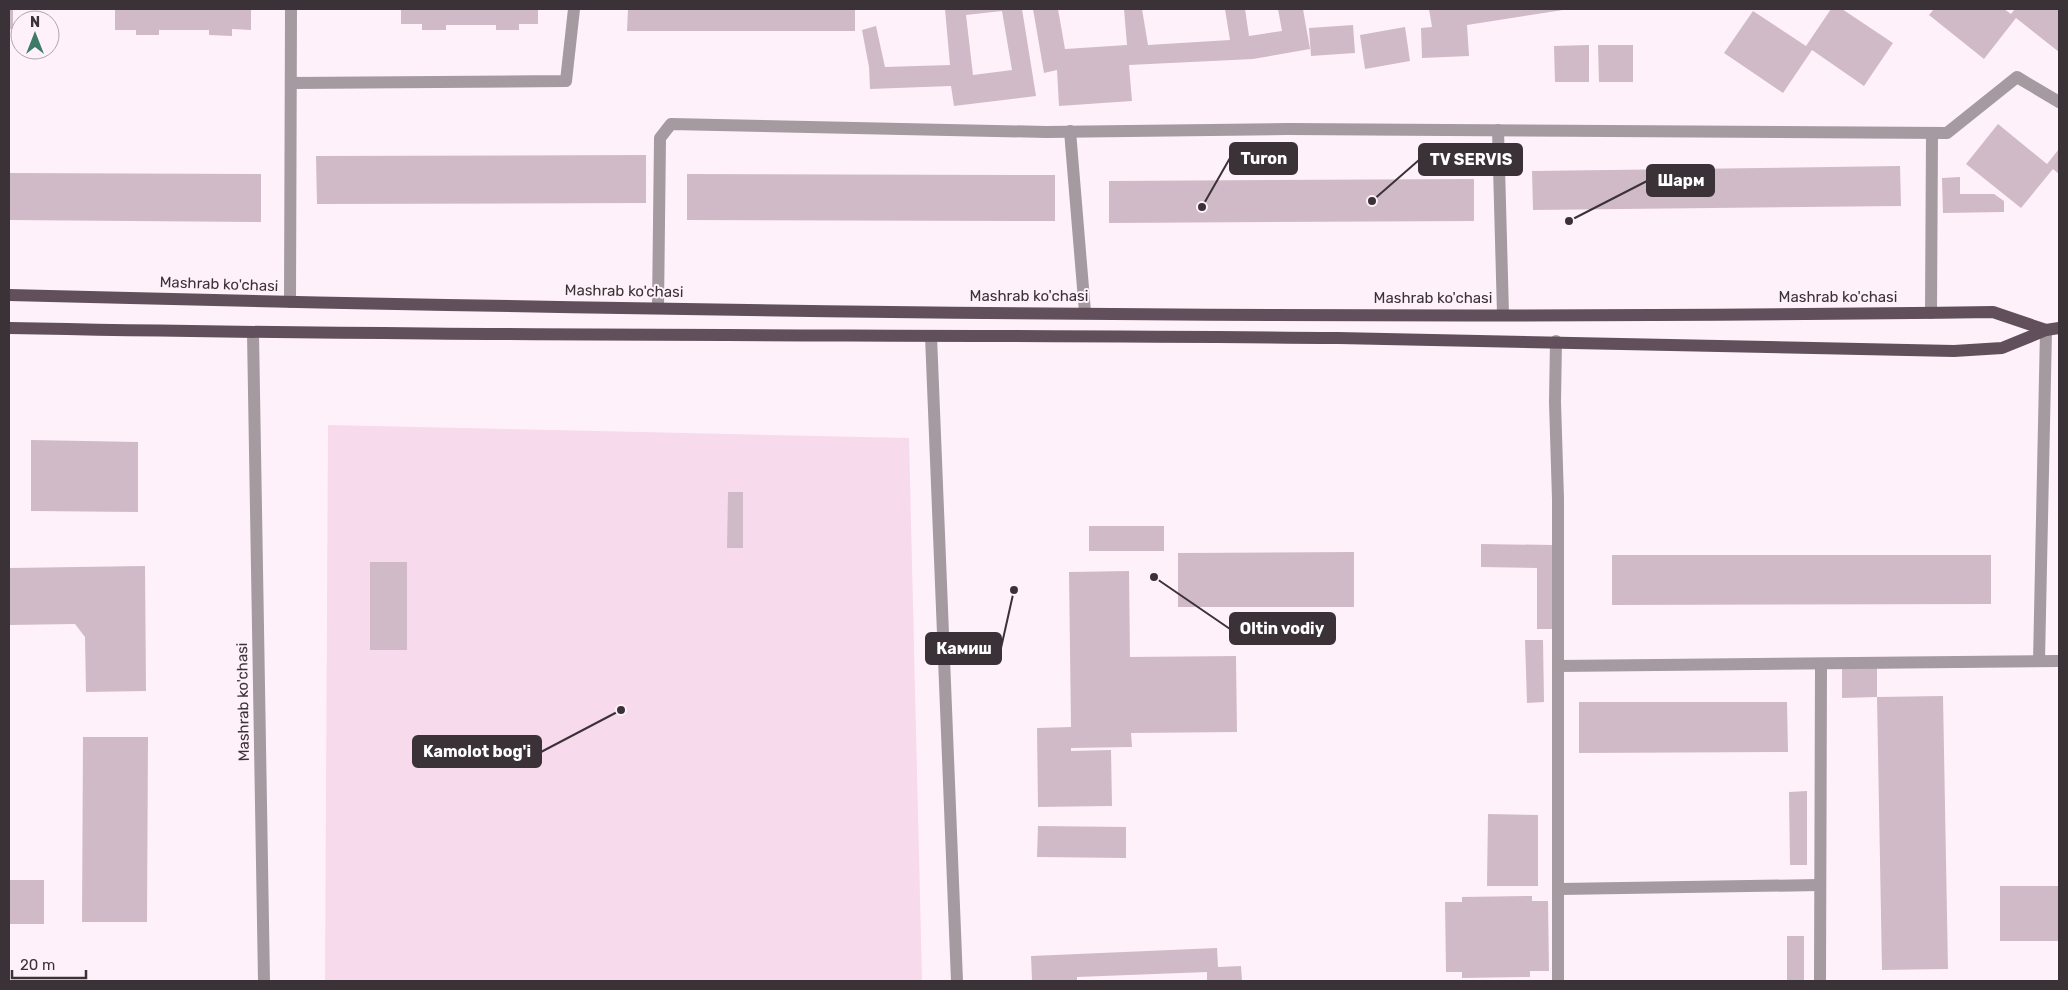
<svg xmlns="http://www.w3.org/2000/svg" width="2068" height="990" viewBox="0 0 2068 990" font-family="Rubik,sans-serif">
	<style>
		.green { fill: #f8daed }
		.building { fill: #d0bac8; fill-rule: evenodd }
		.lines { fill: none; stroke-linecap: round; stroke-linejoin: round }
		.minor { stroke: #a49aa0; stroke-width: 12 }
		.major { stroke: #61505b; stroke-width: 12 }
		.labels { text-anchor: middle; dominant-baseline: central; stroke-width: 4; stroke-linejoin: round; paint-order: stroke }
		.street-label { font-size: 15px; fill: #3b3237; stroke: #fff1f9 }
		.leader { fill: none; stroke: #3b3237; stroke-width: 2 }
		.callout-dot { fill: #3b3237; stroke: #fff1f9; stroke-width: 2 }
		.callout { fill: #3b3237; stroke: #3b3237; stroke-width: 2 }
		.callout-label { font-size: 16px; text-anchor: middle; font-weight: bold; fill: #fff }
	</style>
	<rect width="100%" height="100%" fill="#fff1f9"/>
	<path class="green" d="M 328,425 L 909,438 L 922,981 L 325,981 Z"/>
	<g class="building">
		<rect x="9" y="9" width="4" height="20"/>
		<path d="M 115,9 L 251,9 L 251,30 L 232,29 L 232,36 L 209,35 L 209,30 L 159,30 L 159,35 L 136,35 L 136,30 L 115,30 Z"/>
		<path d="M 401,9 L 538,9 L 538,24 L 519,24 L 519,30 L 496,30 L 496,25 L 446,25 L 446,30 L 422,30 L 422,24 L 401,24 Z"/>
		<path d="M 628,9 L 855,9 L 855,31 L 627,31 Z"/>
		<path d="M 945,9 L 1022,9 L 1036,96 L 954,106 L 951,86 L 870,89 L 869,67 L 862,30 L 876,26 L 885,67 L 950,65 ZM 1002,11 L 1012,70 L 973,75 L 966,15 Z"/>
		<path d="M 1033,9 L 1058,9 L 1065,49 L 1127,45 L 1124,9 L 1142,9 L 1148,45 L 1230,40 L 1225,9 L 1245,9 L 1249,36 L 1282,31 L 1278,9 L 1303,9 L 1310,49 L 1253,59 L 1129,65 L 1132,101 L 1059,106 L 1057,70 L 1044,73 Z"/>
		<path d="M 1429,9 L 1563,9 L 1563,10 L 1467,25 L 1469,56 L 1422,58 L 1421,28 L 1432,27 Z"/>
		<path d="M 1831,9 L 1842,9 L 1893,43 L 1864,86 L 1812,50 L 1783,93 L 1724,53 L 1753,11 L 1806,46 Z"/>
		<path d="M 1934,9 L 2004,9 L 2011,14 L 2015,9 L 2059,9 L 2059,52 L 2016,18 L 1984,59 L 1929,15 Z"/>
		<path d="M 1353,25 L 1355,53 L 1311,56 L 1309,28 Z"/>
		<path d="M 1405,27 L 1410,61 L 1365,69 L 1360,35 Z"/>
		<path d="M 1589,45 L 1589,82 L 1555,82 L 1554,46 Z"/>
		<path d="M 1598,45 L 1633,45 L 1633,82 L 1599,82 Z"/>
		<path d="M 1998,124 L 2047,164 L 2059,149 L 2059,174 L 2053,169 L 2021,208 L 1966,164 Z"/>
		<path d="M 646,155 L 646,203 L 317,204 L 316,156 Z"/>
		<path d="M 1900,166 L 1901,206 L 1533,210 L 1532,171 Z"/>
		<path d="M 9,173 L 261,174 L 261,222 L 9,220 Z"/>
		<path d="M 687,174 L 1055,175 L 1055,221 L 687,220 Z"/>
		<path d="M 1960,177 L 1960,194 L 1994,194 L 2004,201 L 2004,212 L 1943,213 L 1942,178 Z"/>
		<path d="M 1474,179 L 1474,221 L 1109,223 L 1109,181 Z"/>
		<path d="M 31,440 L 138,442 L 138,512 L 31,511 Z"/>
		<path d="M 728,492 L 743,492 L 743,548 L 727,548 Z"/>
		<rect x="1089" y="526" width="75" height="25"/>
		<path d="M 1481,544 L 1553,545 L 1552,629 L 1537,629 L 1537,568 L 1481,567 Z"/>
		<path d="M 1354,552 L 1354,607 L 1178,607 L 1178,553 Z"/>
		<path d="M 1612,555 L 1991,555 L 1991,604 L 1612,605 Z"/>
		<rect x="370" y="562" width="37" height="88"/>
		<path d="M 145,566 L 146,691 L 86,692 L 85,637 L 75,624 L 9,625 L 9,568 Z"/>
		<path d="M 1129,571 L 1130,657 L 1236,656 L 1237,732 L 1131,733 L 1132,747 L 1071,748 L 1071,751 L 1111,750 L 1112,806 L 1038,807 L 1037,728 L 1071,727 L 1069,572 Z"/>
		<path d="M 1525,640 L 1543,640 L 1544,702 L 1527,703 Z"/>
		<path d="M 1877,666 L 1877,697 L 1842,698 L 1842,667 Z"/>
		<path d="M 1943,696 L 1948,969 L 1882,970 L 1877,697 Z"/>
		<path d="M 1579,702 L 1787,702 L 1788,752 L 1579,753 Z"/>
		<path d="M 83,737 L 148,737 L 147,922 L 82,922 Z"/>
		<path d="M 1807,791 L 1807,865 L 1790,865 L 1789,792 Z"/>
		<path d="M 1488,814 L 1538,815 L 1538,886 L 1487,886 Z"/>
		<path d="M 1038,826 L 1126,827 L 1126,858 L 1037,857 Z"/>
		<rect x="9" y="880" width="35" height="44"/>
		<rect x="2000" y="886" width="59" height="55"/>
		<path d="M 1532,896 L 1532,901 L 1548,901 L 1549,971 L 1530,971 L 1530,977 L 1462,978 L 1462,972 L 1446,972 L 1445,902 L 1462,902 L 1462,897 Z"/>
		<rect x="1787" y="936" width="17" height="45"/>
		<path d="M 1217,948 L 1218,967 L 1241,966 L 1242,981 L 1207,981 L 1207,972 L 1077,977 L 1077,981 L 1032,981 L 1031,956 Z"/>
	</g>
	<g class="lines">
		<g class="minor">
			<path d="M 291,83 L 566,81 L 574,9"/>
			<path d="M 1498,130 L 1503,314"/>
			<path d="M 1070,131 L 1085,312"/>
			<path d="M 290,302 L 291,9"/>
			<path d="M 658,308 L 660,138 L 671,124 L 1046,132 L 1288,129 L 1947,133 L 2017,77 L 2059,102"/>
			<path d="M 1931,313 L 1932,133"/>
			<path d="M 253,333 L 264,981"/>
			<path d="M 931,336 L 957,981"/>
			<path d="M 1556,341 L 1555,402 L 1558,499 L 1558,981"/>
			<path d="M 2039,661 L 2046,330"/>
			<path d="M 1558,666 L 2059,661"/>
			<path d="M 1560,889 L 1820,885"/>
			<path d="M 1820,981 L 1821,665"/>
		</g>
		<g class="major">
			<path d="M 9,295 C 670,312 1332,321 1993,312 L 2046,330"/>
			<path d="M 9,328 C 452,337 895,334 1338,338 C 1544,341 1749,346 1954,351 L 2002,348 L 2046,330 L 2059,328"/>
		</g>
	</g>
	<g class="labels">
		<g class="street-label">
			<text transform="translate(219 284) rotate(2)">Mashrab ko'chasi</text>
			<text transform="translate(624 291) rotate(1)">Mashrab ko'chasi</text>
			<text x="1029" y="296">Mashrab ko'chasi</text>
			<text x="1838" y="297">Mashrab ko'chasi</text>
			<text x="1433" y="298">Mashrab ko'chasi</text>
			<text transform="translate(243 702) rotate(-91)">Mashrab ko'chasi</text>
		</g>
	</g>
	<path class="leader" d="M1202 207L1230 158M1372 201L1419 160M1569 221L1647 181M1154 577L1230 629M1014 590L1001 648M621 710L541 752"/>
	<g class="callout-dot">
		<circle cx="1202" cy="207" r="5"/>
		<circle cx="1372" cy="201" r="5"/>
		<circle cx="1569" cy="221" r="5"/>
		<circle cx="1154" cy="577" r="5"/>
		<circle cx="1014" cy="590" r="5"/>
		<circle cx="621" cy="710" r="5"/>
	</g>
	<g class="callout">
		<rect x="1230" y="143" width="67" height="31" rx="5"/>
		<rect x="1419" y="144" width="103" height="31" rx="5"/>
		<rect x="1647" y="165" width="67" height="31" rx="5"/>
		<rect x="1230" y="613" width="105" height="31" rx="5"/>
		<rect x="926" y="633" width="75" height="31" rx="5"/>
		<rect x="413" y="736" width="128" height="31" rx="5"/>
	</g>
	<g class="callout-label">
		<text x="1264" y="164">Turon</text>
		<text x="1471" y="165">TV SERVIS</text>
		<text x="1681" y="186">Шарм</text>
		<text x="1282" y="634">Oltin vodiy</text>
		<text x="964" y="654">Камиш</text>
		<text x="477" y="757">Kamolot bog'i</text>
	</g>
	<rect width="2068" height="990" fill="none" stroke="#3b3237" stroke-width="20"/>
	<g transform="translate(35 35)"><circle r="24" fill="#fff1f9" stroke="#b1a5ab"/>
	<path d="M0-4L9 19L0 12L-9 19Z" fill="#3e7b66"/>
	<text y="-8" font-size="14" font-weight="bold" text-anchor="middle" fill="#3b3237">N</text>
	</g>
	<path d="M12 970v8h74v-8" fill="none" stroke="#3b3237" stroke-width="2.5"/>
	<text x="20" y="970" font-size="15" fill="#3b3237" stroke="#fff1f9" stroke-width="4" paint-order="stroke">20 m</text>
</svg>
